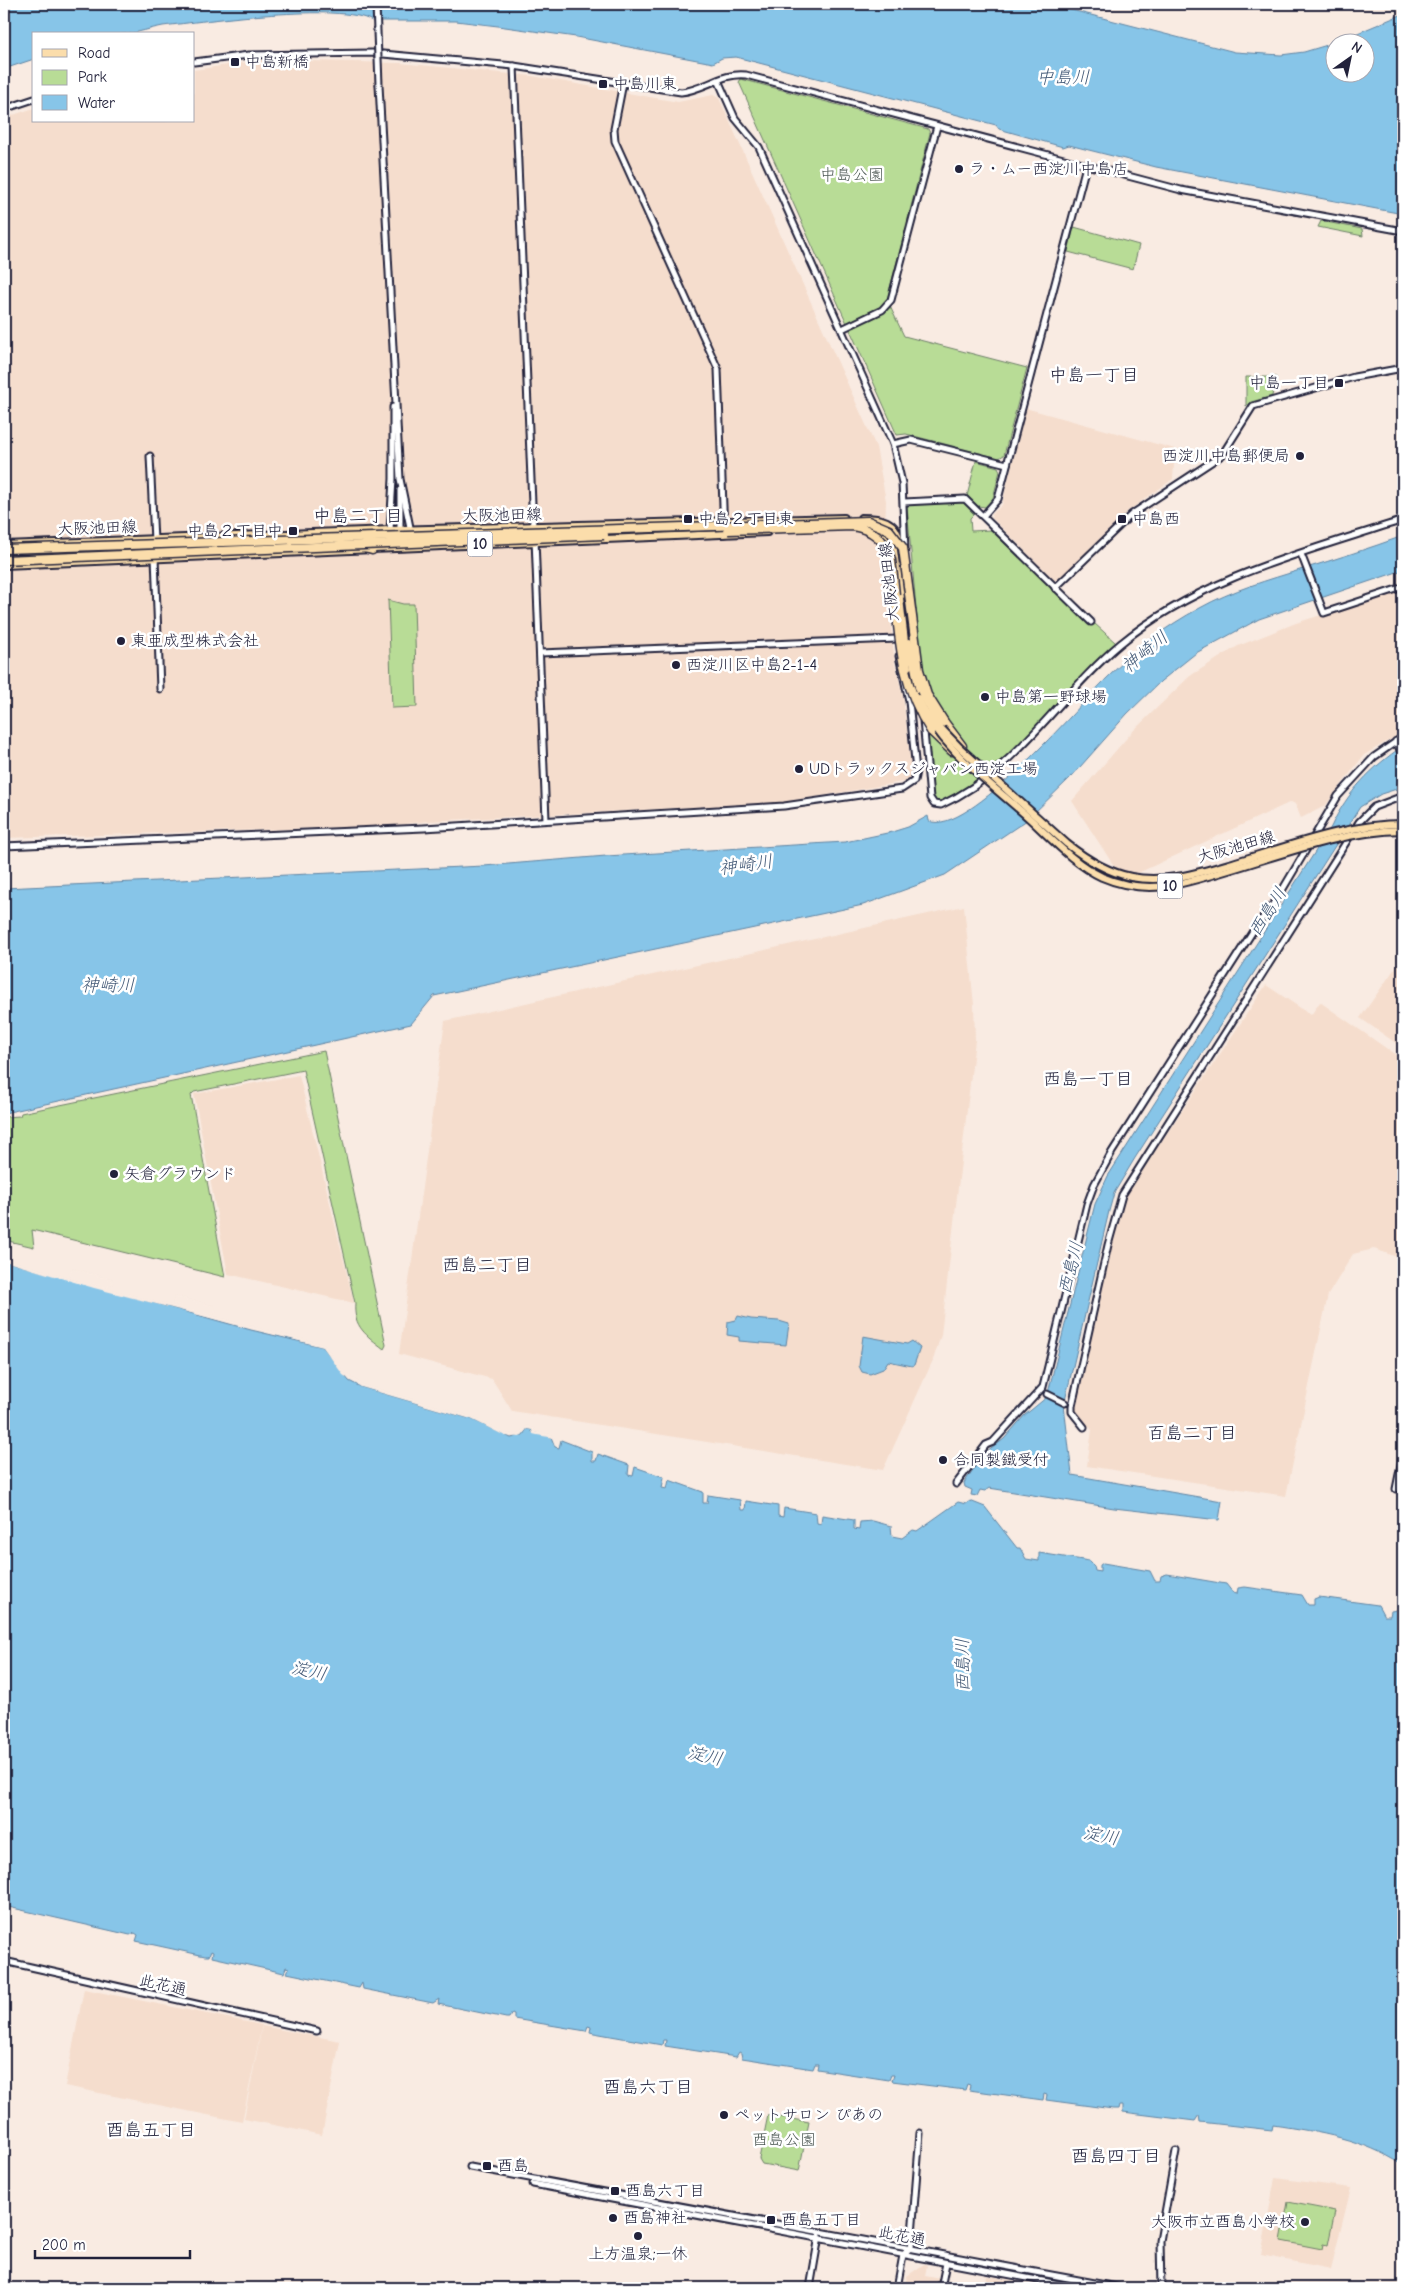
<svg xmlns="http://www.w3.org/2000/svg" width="1407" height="2292" viewBox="0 0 1407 2292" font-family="'Comic Neue','Klee One',sans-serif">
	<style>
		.built { fill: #f5ddcd }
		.green { fill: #b8dc96; stroke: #6d7f68 }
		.water { fill: #87c5e8; stroke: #5f84a3 }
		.pier { fill: #f9ebe2 }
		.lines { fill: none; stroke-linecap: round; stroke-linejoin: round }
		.minor-casing { stroke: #22223b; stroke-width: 9 }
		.major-casing { stroke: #22223b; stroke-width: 10 }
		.highway-casing { stroke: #22223b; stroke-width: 11 }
		.minor { stroke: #fff; stroke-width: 5 }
		.major { stroke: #fbddab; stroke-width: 6 }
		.highway { stroke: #fbddab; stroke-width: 8 }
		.minor-bridge-casing { stroke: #22223b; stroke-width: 9; stroke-linecap: butt }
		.major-bridge-casing { stroke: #22223b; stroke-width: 10; stroke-linecap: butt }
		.highway-bridge-casing { stroke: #22223b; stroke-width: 11; stroke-linecap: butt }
		.minor-bridge { stroke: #fff; stroke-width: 5 }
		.major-bridge { stroke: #fbddab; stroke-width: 6 }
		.highway-bridge { stroke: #fbddab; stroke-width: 8 }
		.poi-dot { fill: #22223b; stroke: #fff; stroke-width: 2 }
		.labels { text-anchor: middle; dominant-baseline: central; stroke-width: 5; stroke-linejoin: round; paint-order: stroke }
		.shield { fill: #fff; stroke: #646476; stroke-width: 1 }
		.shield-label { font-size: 15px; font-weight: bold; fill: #22223b }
		.poi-label { font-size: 16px; fill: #22223b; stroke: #fff; text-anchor: start }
		.park-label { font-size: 16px; fill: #4f5a56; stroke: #fff }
		.street-label { font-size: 16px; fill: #22223b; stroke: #fff }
		.water-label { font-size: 18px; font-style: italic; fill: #455b78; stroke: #fff }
		.neighbourhood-label { font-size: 18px; fill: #22223b; stroke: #fff }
	</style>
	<rect width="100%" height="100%" fill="#f9ebe2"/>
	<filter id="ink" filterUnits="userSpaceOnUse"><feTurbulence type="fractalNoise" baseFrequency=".02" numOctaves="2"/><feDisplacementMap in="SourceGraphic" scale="10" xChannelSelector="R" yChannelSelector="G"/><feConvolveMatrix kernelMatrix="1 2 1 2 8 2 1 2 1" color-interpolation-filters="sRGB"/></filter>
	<g filter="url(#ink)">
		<g class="built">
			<path d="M 262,60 L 400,63 L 532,76 L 678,102 L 713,95 L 719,98 L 876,447 L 886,501 L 884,556 L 895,665 L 903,696 L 912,775 L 908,781 L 780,803 L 429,821 L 387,826 L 4,838 L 4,118 L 34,108 L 34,121 L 194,121 L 194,70 Z"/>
			<path d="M 1025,408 L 1175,449 L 1173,479 L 1128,511 L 1058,580 L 1054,580 L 992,518 L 992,514 L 1002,505 Z"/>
			<path d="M 1403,589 L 1403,732 L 1364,755 L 1325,806 L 1301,818 L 1295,804 L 1291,802 L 1123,880 L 1072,801 L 1132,732 L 1190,676 L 1238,646 L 1296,623 Z"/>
			<path d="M 964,906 L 974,1005 L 975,1040 L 941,1335 L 933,1360 L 883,1470 L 512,1411 L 492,1379 L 399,1354 L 445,1021 Z"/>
			<path d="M 1398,964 L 1403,968 L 1403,1048 L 1360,1018 Z"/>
			<path d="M 1266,985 L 1311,1015 L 1320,1002 L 1403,1060 L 1403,1259 L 1374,1249 L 1353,1254 L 1328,1295 L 1286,1496 L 1087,1466 L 1092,1430 L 1076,1413 L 1075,1406 L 1120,1208 L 1130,1189 Z"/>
			<path d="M 299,1075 L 354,1303 L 228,1274 L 194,1094 Z"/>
			<path d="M 84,1989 L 262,2025 L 242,2122 L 65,2086 Z"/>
			<path d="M 262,2026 L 340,2041 L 322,2135 L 244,2119 Z"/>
			<path d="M 1275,2178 L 1351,2188 L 1331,2269 L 1261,2255 Z"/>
			<path d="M 924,2264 L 927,2265 L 925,2276 L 941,2279 L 939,2288 L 905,2288 L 907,2276 Z"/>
			<path d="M 987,2276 L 1019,2282 L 1018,2288 L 985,2288 Z"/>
		</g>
		<g class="green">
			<path d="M 741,79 L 928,129 L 930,133 L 887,300 L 904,336 L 1027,368 L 1004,455 L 999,458 L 906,434 L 897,435 L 739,82 Z"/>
			<path d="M 1321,221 L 1362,229 L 1363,236 L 1318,227 Z"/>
			<path d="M 1074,227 L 1139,245 L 1133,269 L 1068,252 Z"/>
			<path d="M 1246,377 L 1276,377 L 1272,396 L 1251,402 L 1246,406 Z"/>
			<path d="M 976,461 L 998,467 L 1000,471 L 993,498 L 985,507 L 978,506 L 967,496 Z"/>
			<path d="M 962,501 L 975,513 L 970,518 L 971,531 L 991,530 L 1091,625 L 1094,623 L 1116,643 L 1053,706 L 1029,735 L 1003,760 L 965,788 L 939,803 L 933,798 L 907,507 L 909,504 Z"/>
			<path d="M 388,600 L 403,604 L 414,604 L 417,707 L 392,708 Z"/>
			<path d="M 324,1051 L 386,1345 L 384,1349 C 366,1335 353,1327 355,1303 L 303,1070 L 194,1092 L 191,1095 L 225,1277 L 32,1230 L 34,1247 L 4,1240 L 4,1117 L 20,1116 L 21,1113 Z"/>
			<path d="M 768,2115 L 809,2122 L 799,2171 L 762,2164 L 759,2159 Z"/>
			<path d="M 1288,2202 L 1335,2211 L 1328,2245 L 1323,2244 L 1322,2249 L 1281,2241 Z"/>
		</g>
		<g class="water">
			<path d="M 4,4 L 1048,4 L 1235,52 L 1281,55 L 1304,52 L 1334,43 L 1334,72 L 1364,72 L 1364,42 L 1336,42 L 1403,14 L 1403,214 L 1156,167 L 1069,145 L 1063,147 L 999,129 L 996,125 L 736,57 L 722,58 L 713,63 L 576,37 L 498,26 L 456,21 L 372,21 C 341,2 204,21 163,26 C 151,28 138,33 126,34 C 96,37 64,34 34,34 L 34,59 L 4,69 Z"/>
			<path d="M 1403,536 L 1403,570 L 1259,619 L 1196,653 L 1161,681 L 1127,714 L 1072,776 L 1027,820 L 945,875 L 863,905 L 434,996 L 411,1024 L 4,1113 L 4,888 L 484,866 L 606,856 L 845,842 L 892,832 L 908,827 L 928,816 L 929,821 C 967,838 1080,704 1107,678 C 1135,650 1166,626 1200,608 C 1232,590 1268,580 1303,569 C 1336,559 1370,548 1403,536 Z"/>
			<path d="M 1403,746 L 1403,787 L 1381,794 L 1360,807 L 1135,1158 L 1114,1193 L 1109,1211 L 1064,1405 L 1072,1475 L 1222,1501 L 1219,1520 L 1114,1508 L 989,1488 L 985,1491 L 980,1490 L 977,1496 L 971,1495 L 972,1490 L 965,1487 L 964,1483 L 983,1455 L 1004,1439 L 1025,1415 L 1047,1397 L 1095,1204 L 1108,1176 L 1331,827 C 1347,792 1372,767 1403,746 Z"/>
			<path d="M 4,1261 L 251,1330 L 323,1347 L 349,1381 L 361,1387 L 471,1419 L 511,1438 L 523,1435 L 527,1429 L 532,1430 L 532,1432 L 551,1437 L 555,1447 L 559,1448 L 561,1440 L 592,1452 L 592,1461 L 596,1461 L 598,1454 L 629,1465 L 628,1475 L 633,1476 L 635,1467 L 664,1477 L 662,1488 L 667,1489 L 669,1480 L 703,1492 L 703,1503 L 707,1503 L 708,1495 L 740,1500 L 741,1510 L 745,1510 L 746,1501 L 778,1506 L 778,1516 L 783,1517 L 784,1508 L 816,1513 L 817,1523 L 821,1524 L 822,1515 L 854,1520 L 854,1529 L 859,1530 L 860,1522 L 873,1521 L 891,1526 L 892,1536 L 902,1538 L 913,1530 L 917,1531 L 958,1502 L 966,1504 L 970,1501 L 985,1507 L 1017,1548 L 1020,1548 L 1026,1559 L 1039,1561 L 1039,1553 L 1089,1561 L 1094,1566 L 1095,1571 L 1100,1572 L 1100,1565 L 1103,1563 L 1150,1571 L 1155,1581 L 1160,1581 L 1161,1576 L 1167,1574 L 1226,1584 L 1233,1593 L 1237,1594 L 1238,1588 L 1245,1587 L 1302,1595 L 1308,1605 L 1314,1605 L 1314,1599 L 1319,1597 L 1378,1605 L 1384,1616 L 1390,1616 L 1391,1611 L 1403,1609 L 1403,2165 C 1363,2139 1320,2132 1273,2125 L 1272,2130 L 1200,2122 L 1199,2115 L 1195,2121 L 1123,2112 L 1123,2105 L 1120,2105 L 1119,2109 L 1113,2109 L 1046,2100 L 1047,2095 L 1044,2094 L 1043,2100 L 969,2090 L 970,2085 L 967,2084 L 965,2090 L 892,2081 L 894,2075 L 891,2075 L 889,2080 L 817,2069 L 818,2064 L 815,2064 L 813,2069 L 742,2058 L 741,2053 L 739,2052 L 736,2057 L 665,2046 L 666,2040 L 663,2040 L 662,2045 L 594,2033 L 590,2032 L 591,2027 L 588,2026 L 586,2031 L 514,2019 L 514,2014 L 512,2013 L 509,2018 L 506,2018 L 438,2004 L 439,1999 L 433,2003 L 363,1989 L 362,1983 L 359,1988 L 287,1973 L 289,1968 L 286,1967 L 284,1973 L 212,1957 L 213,1952 L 211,1951 L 209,1956 L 205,1956 L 136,1941 L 138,1935 L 135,1933 L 130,1935 L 4,1906 Z"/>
			<path d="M 738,1316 L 751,1319 L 779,1321 L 789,1324 L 786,1345 L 739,1341 L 739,1337 L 727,1335 L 728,1322 L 736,1320 Z"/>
			<path d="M 863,1336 L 907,1344 L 912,1341 L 920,1348 L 914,1365 L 912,1366 L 888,1361 L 883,1369 L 870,1374 L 862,1372 L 859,1366 Z"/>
		</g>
		<path class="pier" d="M 4,1259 L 79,1281 L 71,1277 L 69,1270 L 74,1269 L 89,1273 L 111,1279 L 113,1284 L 107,1288 L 87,1283 L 174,1307 L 180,1307 L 173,1303 L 174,1298 L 178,1297 L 213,1306 L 216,1312 L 210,1316 L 199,1312 L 191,1311 L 324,1345 L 345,1374 L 362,1385 L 472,1417 L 506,1434 L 518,1435 L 528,1426 L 534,1428 L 535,1432 L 552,1435 L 554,1438 L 537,1435 L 533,1434 L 532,1430 L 527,1429 L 520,1437 L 505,1436 L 471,1419 L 361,1387 L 343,1375 L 323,1347 L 94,1288 L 4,1261 Z"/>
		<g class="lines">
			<g class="minor-casing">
				<g id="minor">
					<path d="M 194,62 L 249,55 L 372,53 L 514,66 L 681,92 C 704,90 723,72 746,75 L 1181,190 L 1403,231"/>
					<path d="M 514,66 L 533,528"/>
					<path d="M 718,80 L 735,118 L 759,147 L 893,444 L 902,483 L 905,550"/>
					<path d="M 623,83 L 614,129 L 615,141 L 718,369 L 724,534"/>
					<path d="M 379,85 L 400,479 L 411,532"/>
					<path d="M 4,109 L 34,99"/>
					<path d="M 842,329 L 882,310 L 891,300 L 937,126"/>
					<path d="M 893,444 L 911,440 L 1007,464"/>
					<path d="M 150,456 L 154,541"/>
					<path d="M 904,502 L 965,499 L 1091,622"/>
					<path d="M 983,516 L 998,499 L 1086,166"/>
					<path d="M 390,530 L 393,479 L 393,407"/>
					<path d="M 400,531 L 400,490"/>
					<path d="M 535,539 L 546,820"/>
					<path d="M 1301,554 L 1324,613 L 1403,587"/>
					<path d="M 155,557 L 160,689"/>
					<path d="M 1055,588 L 1132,514 L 1222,455 L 1253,406 L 1354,377 L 1403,368"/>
					<path d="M 540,653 L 897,639"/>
					<path d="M 923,720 L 930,798 L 934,804 L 941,805 C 1017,771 1058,696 1120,644 C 1201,577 1306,552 1403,520"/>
					<path d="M 1396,741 L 1403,757"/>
					<path d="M 4,846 L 424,828 L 784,806 L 902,789 L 914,781 L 916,771 L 909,701 L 899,656"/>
					<path d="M 1047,1394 L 1065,1403"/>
					<path d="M 1084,1427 L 1072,1412 L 1072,1406 L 1108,1245 L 1122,1195 L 1359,822 L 1374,807 L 1403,796"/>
					<path d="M 956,1484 L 986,1445 L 993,1442 L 1043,1387 L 1087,1204 L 1094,1185 L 1112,1152 L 1253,931 L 1277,899 L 1338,796 L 1374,757 L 1403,737"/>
					<path d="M 1396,1489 L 1403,1455"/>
					<path d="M 4,1961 L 317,2031"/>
					<path d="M 470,2167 L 1122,2288"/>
					<path d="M 533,2184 L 1080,2288"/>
					<path d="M 810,2288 L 819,2236"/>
					<path d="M 897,2288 L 903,2255 L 911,2247 L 920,2133"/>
					<path d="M 941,2288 L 946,2263"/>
					<path d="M 1161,2288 L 1160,2241 L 1176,2151"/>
				</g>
			</g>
			<g class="major-casing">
				<g id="major">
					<path d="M 861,518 C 881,518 896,520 900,542"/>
					<path d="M 864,528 L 881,531 L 893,542 L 900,598"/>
					<path d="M 4,545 L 390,530 L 844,518"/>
					<path d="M 4,565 L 767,532"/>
					<path d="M 902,565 L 905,598"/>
				</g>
			</g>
			<g class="highway-casing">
				<g id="highway">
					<path d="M 357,546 L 372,550"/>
					<path d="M 179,549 L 223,547"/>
					<path d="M 4,554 L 154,549"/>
					<path d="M 944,722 L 962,746"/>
					<path d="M 931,731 L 952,751"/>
				</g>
			</g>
			<use href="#minor" class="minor"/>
			<use href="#major" class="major"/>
			<use href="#highway" class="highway"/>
			<g class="minor-bridge-casing">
				<path id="minor-bridge" d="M 376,4 L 379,85"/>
			</g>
			<g class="major-bridge-casing">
				<g id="major-bridge">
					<path d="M 900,598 L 908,667"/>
					<path d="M 909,642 L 918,687 L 939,726 L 960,748 L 1067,844 C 1086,859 1107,872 1131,877 C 1166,884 1202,872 1236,862 C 1290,846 1346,824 1403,824"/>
					<path d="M 918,698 C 940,748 989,782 1028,817 C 1051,838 1074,864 1102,877 C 1125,887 1149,889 1173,885 C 1248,869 1326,831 1403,830"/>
				</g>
			</g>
			<g class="highway-bridge-casing">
				<g id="highway-bridge">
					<path d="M 728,530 L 853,526 C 872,529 887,541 891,560 C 900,623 895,676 931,731"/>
					<path d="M 4,549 L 868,521 L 889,530 L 903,548 L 919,670 L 927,695 L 944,722"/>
					<path d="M 4,560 L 604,535"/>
				</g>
			</g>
			<use href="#minor-bridge" class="minor-bridge"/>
			<use href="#major-bridge" class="major-bridge"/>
			<use href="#highway-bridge" class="highway-bridge"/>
		</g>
	</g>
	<g class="poi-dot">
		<rect x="230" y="57" width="10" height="10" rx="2.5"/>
		<rect x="598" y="79" width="10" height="10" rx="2.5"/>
		<circle cx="959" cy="169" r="5"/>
		<rect x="1334" y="378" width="10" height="10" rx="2.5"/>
		<circle cx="1300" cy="456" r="5"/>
		<rect x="683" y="514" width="10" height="10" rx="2.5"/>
		<rect x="1117" y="514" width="10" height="10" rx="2.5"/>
		<rect x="288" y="526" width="10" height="10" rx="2.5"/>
		<circle cx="121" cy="641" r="5"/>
		<circle cx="676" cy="665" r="5"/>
		<circle cx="985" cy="697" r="5"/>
		<circle cx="799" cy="769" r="5"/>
		<circle cx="114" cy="1174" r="5"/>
		<circle cx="943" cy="1460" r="5"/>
		<circle cx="724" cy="2115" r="5"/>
		<rect x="482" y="2161" width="10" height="10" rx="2.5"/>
		<rect x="610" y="2186" width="10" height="10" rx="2.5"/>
		<circle cx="613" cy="2218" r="5"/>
		<rect x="766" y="2215" width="10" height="10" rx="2.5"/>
		<circle cx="1305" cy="2222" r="5"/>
		<circle cx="638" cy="2236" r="5"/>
	</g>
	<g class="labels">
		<g class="shield">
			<rect x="467.5" y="531.5" width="25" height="25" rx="4"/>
			<rect x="1157.5" y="873.5" width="25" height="25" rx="4"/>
		</g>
		<g class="shield-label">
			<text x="480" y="544">10</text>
			<text x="1170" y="886">10</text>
		</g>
		<g class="poi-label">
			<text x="245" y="62">中島新橋</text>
			<text x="613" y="84">中島川東</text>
			<text x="969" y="169">ラ・ムー西淀川中島店</text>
			<text x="1329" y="383" text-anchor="end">中島一丁目</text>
			<text x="1290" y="456" text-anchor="end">西淀川中島郵便局</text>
			<text x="698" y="519">中島２丁目東</text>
			<text x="1132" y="519">中島西</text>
			<text x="283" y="531" text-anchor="end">中島２丁目中</text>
			<text x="131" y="641">東亜成型株式会社</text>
			<text x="686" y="665">西淀川区中島2-1-4</text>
			<text x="995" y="697">中島第一野球場</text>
			<text x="809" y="769">UDトラックスジャパン西淀工場</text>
			<text x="124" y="1174">矢倉グラウンド</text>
			<text x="953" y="1460">合同製鐵受付</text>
			<text x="734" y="2115">ペットサロン ぴあの</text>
			<text x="497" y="2166">酉島</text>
			<text x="625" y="2191">酉島六丁目</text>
			<text x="623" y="2218">酉島神社</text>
			<text x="781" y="2220">酉島五丁目</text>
			<text x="1295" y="2222" text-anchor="end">大阪市立酉島小学校</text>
			<text x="638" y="2254" text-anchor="middle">上方温泉;一休</text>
		</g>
		<g class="park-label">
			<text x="852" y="175">中島公園</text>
			<text x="784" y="2140">酉島公園</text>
		</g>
		<g class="street-label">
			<text transform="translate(502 515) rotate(-1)">大阪池田線</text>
			<text transform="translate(97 528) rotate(-2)">大阪池田線</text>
			<text transform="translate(889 582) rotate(-96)">大阪池田線</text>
			<text transform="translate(1236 847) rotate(-16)">大阪池田線</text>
			<text transform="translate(163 1985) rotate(13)">此花通</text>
			<text transform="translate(902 2236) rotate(11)">此花通</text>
		</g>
		<g class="water-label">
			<text x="1063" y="77">中島川</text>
			<text transform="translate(1145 652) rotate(-40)">神崎川</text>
			<text transform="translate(746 865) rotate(-8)">神崎川</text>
			<text transform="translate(1268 912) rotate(-58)">西島川</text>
			<text x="108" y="985">神崎川</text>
			<text transform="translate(1071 1268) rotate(-76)">西島川</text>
			<text transform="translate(963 1665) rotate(-91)">西島川</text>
			<text transform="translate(309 1671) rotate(12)">淀川</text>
			<text transform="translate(705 1756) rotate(12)">淀川</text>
			<text transform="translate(1101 1836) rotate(10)">淀川</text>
		</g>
		<g class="neighbourhood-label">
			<text x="1094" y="375">中島一丁目</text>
			<text x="358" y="516">中島二丁目</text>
			<text x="1088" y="1079">西島一丁目</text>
			<text x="487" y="1265">西島二丁目</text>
			<text x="1192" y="1433">百島二丁目</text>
			<text x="648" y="2087">酉島六丁目</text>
			<text x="151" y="2130">酉島五丁目</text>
			<text x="1116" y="2156">酉島四丁目</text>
		</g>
	</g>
	<rect width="1407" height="2292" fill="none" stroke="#fff" stroke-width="20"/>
	<rect x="10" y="10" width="1387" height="2272" fill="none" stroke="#22223b" stroke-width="2" filter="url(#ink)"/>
	<rect x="32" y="32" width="162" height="90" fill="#ffffff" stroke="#a7a7b1"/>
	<rect x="42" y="49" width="25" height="8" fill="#fbddab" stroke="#a7a7b1"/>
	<text x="78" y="58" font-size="15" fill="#22223b">Road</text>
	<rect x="42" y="70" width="25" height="15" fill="#b8dc96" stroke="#a7a7b1"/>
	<text x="78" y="82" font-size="15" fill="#22223b">Park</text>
	<rect x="42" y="95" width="25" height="15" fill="#87c5e8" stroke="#a7a7b1"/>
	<text x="78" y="108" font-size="15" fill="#22223b">Water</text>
	<g transform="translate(1350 58) rotate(33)"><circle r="24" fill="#ffffff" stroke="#a7a7b1"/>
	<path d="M0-4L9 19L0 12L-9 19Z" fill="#22223b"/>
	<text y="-8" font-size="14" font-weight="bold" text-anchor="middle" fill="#22223b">N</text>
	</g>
	<path d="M35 2250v8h155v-8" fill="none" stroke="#22223b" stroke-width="2.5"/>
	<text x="42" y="2250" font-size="15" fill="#22223b" stroke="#ffffff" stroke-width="4" paint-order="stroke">200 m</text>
</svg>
